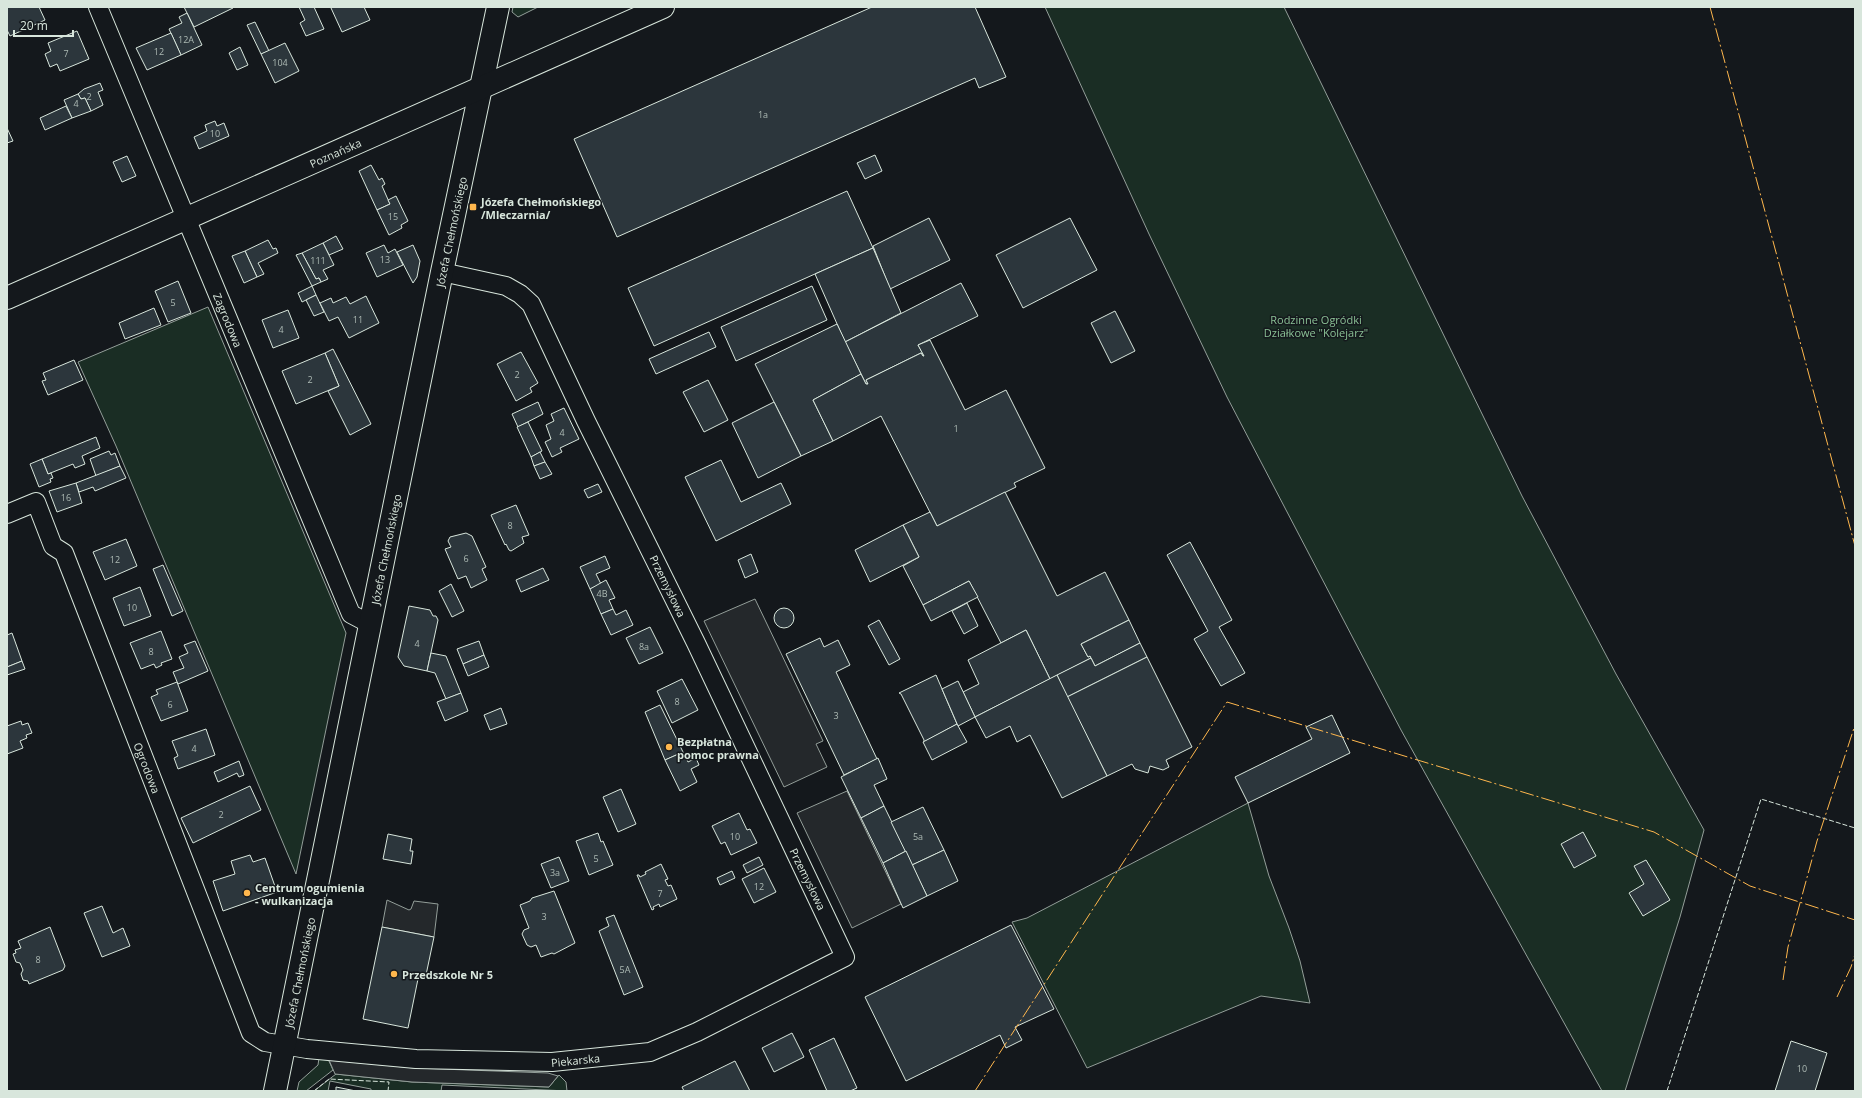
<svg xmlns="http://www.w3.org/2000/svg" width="1862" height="1098" viewBox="0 0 1862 1098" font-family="'Open Sans',sans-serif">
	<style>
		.green { fill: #1a2d24; stroke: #939e99 }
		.parking { fill: #24282b; stroke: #939e99 }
		.building { fill: #2c363c; stroke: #d8e6dc }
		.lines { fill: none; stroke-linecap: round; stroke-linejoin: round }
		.minor-casing { stroke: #d8e6dc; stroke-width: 20 }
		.tertiary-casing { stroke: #d8e6dc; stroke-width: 24 }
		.primary-casing { stroke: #d8e6dc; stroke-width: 24 }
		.minor { stroke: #14181c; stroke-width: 18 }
		.tertiary { stroke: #14181c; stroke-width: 22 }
		.primary { stroke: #14181c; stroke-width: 22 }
		.fence { stroke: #d8e6dc; stroke-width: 1; stroke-dasharray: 5 2; stroke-linecap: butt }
		.power { stroke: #ffb74d; stroke-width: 1; stroke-dasharray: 14 3 2 3; stroke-linecap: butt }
		.poi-dot { fill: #ffb74d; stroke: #14181c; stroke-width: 1.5 }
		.labels { text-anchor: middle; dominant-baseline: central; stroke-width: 3; stroke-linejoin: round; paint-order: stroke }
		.number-label { font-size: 9px; fill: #adbab4 }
		.street-label { font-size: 11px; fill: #d8e6dc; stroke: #14181c }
		.poi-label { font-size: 11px; font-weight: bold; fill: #d8e6dc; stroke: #14181c; text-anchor: start }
		.park-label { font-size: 11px; fill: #8ac095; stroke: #14181c }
	</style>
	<rect width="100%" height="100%" fill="#14181c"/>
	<g class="green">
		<path d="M 513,7 L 538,7 L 518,17 L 512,12 Z"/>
		<path d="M 1045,7 L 1284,7 L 1522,496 L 1616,674 L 1704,830 L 1680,917 L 1625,1091 L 1602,1091 L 1401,730 L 1227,397 L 1149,234 Z"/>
		<path d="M 208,307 L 346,633 L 296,874 L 116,446 L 78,362 Z"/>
		<path d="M 1248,803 L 1269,876 L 1289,928 L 1300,961 L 1310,1003 L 1261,996 L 1087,1068 L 1012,922 L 1027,918 Z"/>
		<path d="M 319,1058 L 328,1059 L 333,1070 L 306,1091 L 297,1091 L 299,1082 L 318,1065 Z"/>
		<path d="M 336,1074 L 412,1082 L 549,1087 L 559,1075 L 566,1082 L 567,1091 L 442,1085 L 441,1091 L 371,1091 L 371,1089 L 330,1081 L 328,1091 L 314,1091 Z"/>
	</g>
	<g class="parking">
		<path d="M 755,599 L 823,741 L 816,744 L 827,767 L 784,787 L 704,621 Z"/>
		<path d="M 847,791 L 901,904 L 852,928 L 797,813 Z"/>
		<path d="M 387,900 L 409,910 L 411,909 L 414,901 L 438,904 L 434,937 L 382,927 Z"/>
		<path d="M 329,1060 L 414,1068 L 548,1073 L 558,1076 L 549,1087 L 412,1082 L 335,1074 Z"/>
	</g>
	<g class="building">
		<path d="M 7,7 L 39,7 L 45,20 L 10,36 L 7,30 Z"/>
		<path d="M 184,7 L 233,7 L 233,8 L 194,27 Z"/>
		<path d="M 299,7 L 314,7 L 324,29 L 306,36 L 300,23 L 305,20 Z"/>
		<path d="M 333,7 L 364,7 L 370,20 L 342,32 L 331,8 Z"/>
		<path d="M 872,7 L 975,7 L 1006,77 L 979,88 L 975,78 L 617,237 L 574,139 Z"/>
		<path d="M 187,13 L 202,45 L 181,55 L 169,29 L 182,23 L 179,17 Z"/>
		<path d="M 255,22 L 269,51 L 261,54 L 247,25 Z"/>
		<path d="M 77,31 L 89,59 L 60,71 L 57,64 L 50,67 L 45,54 L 51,51 L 48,43 Z"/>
		<path d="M 171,33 L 181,55 L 147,70 L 136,48 Z"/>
		<path d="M 285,43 L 299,71 L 275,83 L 261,54 Z"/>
		<path d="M 240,47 L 248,65 L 237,70 L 229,53 Z"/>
		<path d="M 100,83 L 103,90 L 98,92 L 103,105 L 91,111 L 85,98 L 81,99 L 78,94 L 84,89 Z"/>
		<path d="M 78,94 L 81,99 L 85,98 L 91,111 L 72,118 L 64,100 Z"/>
		<path d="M 66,106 L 72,118 L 45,130 L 40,118 Z"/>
		<path d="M 215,121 L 217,126 L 224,123 L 229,136 L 199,149 L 194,137 L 207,131 L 205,125 Z"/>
		<path d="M 7,128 L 13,141 L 7,143 Z"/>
		<path d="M 875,155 L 882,171 L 865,179 L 857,163 Z"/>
		<path d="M 127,156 L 136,176 L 122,182 L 113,162 Z"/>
		<path d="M 371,165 L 379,180 L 382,178 L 385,184 L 382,186 L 390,204 L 377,210 L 359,171 Z"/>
		<path d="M 847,191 L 873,248 L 654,346 L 628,288 Z"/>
		<path d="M 396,196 L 408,221 L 401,225 L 402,228 L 389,235 L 377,210 L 390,204 L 388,200 Z"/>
		<path d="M 929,218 L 950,260 L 890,289 L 873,246 Z"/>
		<path d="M 1070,218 L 1097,270 L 1023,308 L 996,255 Z"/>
		<path d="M 336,236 L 343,249 L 329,255 L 323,243 Z"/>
		<path d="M 268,240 L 273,249 L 276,248 L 278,253 L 258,263 L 264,274 L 257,277 L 245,251 Z"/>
		<path d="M 323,243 L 334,265 L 323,270 L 328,279 L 321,282 L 319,278 L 316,279 L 302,253 Z"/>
		<path d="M 384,245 L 388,253 L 395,249 L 403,265 L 377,277 L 366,253 Z"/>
		<path d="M 413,245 L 420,261 L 417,277 L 413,283 L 397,252 Z"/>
		<path d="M 873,248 L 901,313 L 845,342 L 815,274 Z"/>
		<path d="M 245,251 L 257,277 L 244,283 L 232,256 Z"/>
		<path d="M 302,253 L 316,279 L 319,278 L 321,282 L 312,286 L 296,255 Z"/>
		<path d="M 178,281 L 191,313 L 168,322 L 155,291 Z"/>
		<path d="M 961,283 L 978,316 L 918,345 L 924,356 L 923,356 L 921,353 L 866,380 L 868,384 L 866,384 L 845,342 Z"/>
		<path d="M 312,286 L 316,295 L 302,302 L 298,293 Z"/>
		<path d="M 812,286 L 827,320 L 736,361 L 721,327 Z"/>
		<path d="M 316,295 L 324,312 L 314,316 L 306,300 Z"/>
		<path d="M 366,296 L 379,323 L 349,338 L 338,317 L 329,321 L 320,303 L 331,298 L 333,303 L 346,297 L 350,304 Z"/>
		<path d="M 154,308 L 161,325 L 125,339 L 119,323 Z"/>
		<path d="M 288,310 L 299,338 L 273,348 L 262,320 Z"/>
		<path d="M 1115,311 L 1135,351 L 1111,363 L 1091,323 Z"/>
		<path d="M 837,324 L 861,374 L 813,400 L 833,441 L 801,456 L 755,364 Z"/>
		<path d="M 709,332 L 716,347 L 656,374 L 649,359 Z"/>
		<path d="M 930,340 L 965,410 L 1006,390 L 1045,468 L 1014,483 L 1016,487 L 937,526 L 881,416 L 833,441 L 813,400 L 861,374 L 866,384 L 868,384 L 866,380 L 921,353 L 923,356 L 924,356 L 918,345 Z"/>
		<path d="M 333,349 L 371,424 L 350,435 L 328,391 L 339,386 L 325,353 Z"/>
		<path d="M 521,352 L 538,383 L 530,388 L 532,392 L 516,401 L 497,364 Z"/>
		<path d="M 325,353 L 339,386 L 296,404 L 282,371 Z"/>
		<path d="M 74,360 L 83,380 L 48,395 L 42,381 L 46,380 L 43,373 Z"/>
		<path d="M 708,380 L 728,420 L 704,432 L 683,392 Z"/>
		<path d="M 538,402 L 543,414 L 518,427 L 512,414 Z"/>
		<path d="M 774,402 L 801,456 L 758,478 L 732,423 Z"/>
		<path d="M 564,408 L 579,439 L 560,448 L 562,452 L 552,457 L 545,442 L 551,439 L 546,425 L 554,421 L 551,414 Z"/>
		<path d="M 528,422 L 542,451 L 531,457 L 517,427 Z"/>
		<path d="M 96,437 L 100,448 L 82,456 L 85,464 L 75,468 L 73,464 L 48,474 L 42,459 Z"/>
		<path d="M 109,451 L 111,455 L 115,453 L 120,466 L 96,476 L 90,459 Z"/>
		<path d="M 540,452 L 545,462 L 534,466 L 531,457 Z"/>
		<path d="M 42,459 L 48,474 L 51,473 L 53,478 L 50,479 L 51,482 L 39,487 L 30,464 Z"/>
		<path d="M 721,460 L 741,502 L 781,483 L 791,504 L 716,541 L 685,477 Z"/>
		<path d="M 545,462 L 552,474 L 540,479 L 534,466 Z"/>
		<path d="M 120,466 L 126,478 L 95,491 L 93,487 L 79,492 L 76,483 Z"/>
		<path d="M 76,483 L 82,503 L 57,512 L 49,491 Z"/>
		<path d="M 598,484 L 602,492 L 588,498 L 584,490 Z"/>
		<path d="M 1005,492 L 1057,596 L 1105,572 L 1129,620 L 1081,644 L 1088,657 L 1090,656 L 1091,658 L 1050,679 L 1026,630 L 1001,643 L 969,581 L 923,605 L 903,566 L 919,557 L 903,525 L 930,512 L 937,526 Z"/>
		<path d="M 516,505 L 529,535 L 522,537 L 524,543 L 511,551 L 509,550 L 506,544 L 505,545 L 491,515 Z"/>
		<path d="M 903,525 L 919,557 L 870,582 L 855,550 Z"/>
		<path d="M 466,533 L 472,536 L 486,567 L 482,569 L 487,580 L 471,588 L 466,576 L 458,579 L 445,549 L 451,547 L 448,541 L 450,537 Z"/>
		<path d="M 126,539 L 137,566 L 105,580 L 93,552 Z"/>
		<path d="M 1190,542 L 1232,620 L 1219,627 L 1245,673 L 1221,686 L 1194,639 L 1208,631 L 1167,555 Z"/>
		<path d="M 751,554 L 758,572 L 745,578 L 738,560 Z"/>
		<path d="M 605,556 L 610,568 L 596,574 L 601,584 L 590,589 L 580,567 Z"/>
		<path d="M 163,565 L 183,611 L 172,616 L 153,569 Z"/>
		<path d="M 543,568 L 549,580 L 521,592 L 516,580 Z"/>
		<path d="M 606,580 L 615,598 L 609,600 L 613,609 L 601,614 L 590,589 Z"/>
		<path d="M 969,581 L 978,597 L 931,621 L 923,605 Z"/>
		<path d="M 451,584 L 464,611 L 452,617 L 439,591 Z"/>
		<path d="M 140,587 L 151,616 L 124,626 L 113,598 Z"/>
		<path d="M 967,603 L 978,626 L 964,634 L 952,611 Z"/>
		<path d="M 409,606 L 430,610 L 433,616 L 436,616 L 438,620 L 427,671 L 404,666 L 398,657 Z"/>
		<circle cx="784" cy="618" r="10"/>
		<path d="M 613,609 L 616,615 L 626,610 L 633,625 L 611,635 L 601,614 Z"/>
		<path d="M 879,620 L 900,659 L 889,665 L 868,626 Z"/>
		<path d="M 1129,620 L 1140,643 L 1095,666 L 1090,656 L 1088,657 L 1081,644 Z"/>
		<path d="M 650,627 L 663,653 L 639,664 L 626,638 Z"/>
		<path d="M 1026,630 L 1050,679 L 975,717 L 963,692 L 979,684 L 968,660 Z"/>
		<path d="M 161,631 L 172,659 L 161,663 L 162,665 L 156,668 L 154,664 L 141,669 L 130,643 Z"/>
		<path d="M 12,633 L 22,661 L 7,667 L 7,635 Z"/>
		<path d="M 820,638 L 824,647 L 838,640 L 850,665 L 836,672 L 877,759 L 844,775 L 786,654 Z"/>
		<path d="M 195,641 L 208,671 L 178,684 L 173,672 L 184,668 L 179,657 L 188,653 L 184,645 Z"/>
		<path d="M 479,641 L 484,655 L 463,664 L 457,649 Z"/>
		<path d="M 1140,643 L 1147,657 L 1067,697 L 1057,675 L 1091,658 L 1095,666 Z"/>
		<path d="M 431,653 L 446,656 L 461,693 L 446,699 L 435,673 L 427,671 Z"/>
		<path d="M 484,655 L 489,667 L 468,676 L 463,664 Z"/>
		<path d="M 1147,657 L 1192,747 L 1166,760 L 1169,767 L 1163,770 L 1150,766 L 1148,773 L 1135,769 L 1132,764 L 1107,776 L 1067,697 Z"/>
		<path d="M 22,661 L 25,669 L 7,675 L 7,667 Z"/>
		<path d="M 936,675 L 957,724 L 924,742 L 924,740 L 901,694 L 899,693 Z"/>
		<path d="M 1057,675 L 1107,776 L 1062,798 L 1030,735 L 1017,742 L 1010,726 L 986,738 L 975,717 Z"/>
		<path d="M 682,679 L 698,710 L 672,723 L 657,691 Z"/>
		<path d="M 958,681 L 975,717 L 958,726 L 942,689 Z"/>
		<path d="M 177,682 L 188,711 L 161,721 L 151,697 L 158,694 L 156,690 Z"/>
		<path d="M 461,693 L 468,711 L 445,721 L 437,702 Z"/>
		<path d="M 660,705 L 683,752 L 665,760 L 645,712 Z"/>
		<path d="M 501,708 L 507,724 L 490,730 L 484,715 Z"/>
		<path d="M 1332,715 L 1350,753 L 1248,803 L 1235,777 L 1312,739 L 1306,727 Z"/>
		<path d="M 21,721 L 22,725 L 28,723 L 32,733 L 26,735 L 27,738 L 20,741 L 23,748 L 7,754 L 7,726 Z"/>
		<path d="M 957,724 L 967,742 L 932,760 L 923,742 Z"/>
		<path d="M 206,729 L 215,755 L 178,769 L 174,758 L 178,756 L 172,741 Z"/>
		<path d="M 683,752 L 688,762 L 696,758 L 699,765 L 691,769 L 697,782 L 680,791 L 665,760 Z"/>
		<path d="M 878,758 L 887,779 L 874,785 L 884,806 L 861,818 L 841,777 Z"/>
		<path d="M 239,761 L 244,775 L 239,777 L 237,773 L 218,782 L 214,772 Z"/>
		<path d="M 250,786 L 261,810 L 193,843 L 181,818 Z"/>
		<path d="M 621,789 L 636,824 L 618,832 L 603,797 Z"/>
		<path d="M 884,806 L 906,851 L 883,863 L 861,818 Z"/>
		<path d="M 923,807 L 944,850 L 912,865 L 891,822 Z"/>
		<path d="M 739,813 L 747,830 L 750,829 L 757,843 L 731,855 L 725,842 L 721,844 L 712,826 Z"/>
		<path d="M 1583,832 L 1596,856 L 1574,868 L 1561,844 Z"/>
		<path d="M 598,833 L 601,842 L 603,841 L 613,865 L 589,875 L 576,841 Z"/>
		<path d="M 388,834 L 412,839 L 410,851 L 413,851 L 411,864 L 383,859 Z"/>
		<path d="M 944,850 L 958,881 L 927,896 L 912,865 Z"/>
		<path d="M 906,851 L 927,896 L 903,908 L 883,863 Z"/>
		<path d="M 250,855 L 253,862 L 265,858 L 277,892 L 223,911 L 213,881 L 235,874 L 231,861 Z"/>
		<path d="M 559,857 L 569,881 L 551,888 L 541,864 Z"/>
		<path d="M 759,857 L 763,865 L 747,873 L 743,865 Z"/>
		<path d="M 1646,860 L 1670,900 L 1643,916 L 1629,893 L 1644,884 L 1634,866 Z"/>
		<path d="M 661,864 L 668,879 L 665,880 L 668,886 L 671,885 L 677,899 L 660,907 L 659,904 L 653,907 L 654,909 L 652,910 L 637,875 L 639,875 L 640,877 L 646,874 L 645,872 Z"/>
		<path d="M 764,868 L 776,892 L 754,903 L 742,879 Z"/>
		<path d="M 732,871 L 735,878 L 720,885 L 717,878 Z"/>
		<path d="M 554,891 L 575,943 L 554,954 L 552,953 L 541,957 L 536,945 L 531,947 L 527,945 L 522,934 L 524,930 L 529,928 L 520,905 L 530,901 L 532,898 Z"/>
		<path d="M 102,906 L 113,933 L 123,928 L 130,946 L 102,957 L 84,913 Z"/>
		<path d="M 614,915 L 643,987 L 624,995 L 599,931 L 609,926 L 606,918 Z"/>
		<path d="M 1011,925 L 1054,1009 L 1015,1027 L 1022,1040 L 1006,1048 L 1000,1035 L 906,1081 L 865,997 Z"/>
		<path d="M 50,927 L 65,966 L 63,970 L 29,984 L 28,981 L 23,980 L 21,974 L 23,970 L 20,963 L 16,962 L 13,954 L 16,953 L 15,950 L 21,948 L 18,941 Z"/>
		<path d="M 382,927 L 434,937 L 426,975 L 419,974 L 408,1028 L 363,1019 Z"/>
		<path d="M 792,1033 L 804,1057 L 774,1072 L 762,1048 Z"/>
		<path d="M 834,1038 L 857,1088 L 850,1091 L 827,1091 L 809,1050 Z"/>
		<path d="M 1791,1041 L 1827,1053 L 1815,1091 L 1775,1091 Z"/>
		<path d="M 735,1061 L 750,1091 L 684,1091 L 682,1087 Z"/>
		<path d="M 336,1087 L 356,1091 L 336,1091 Z"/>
	</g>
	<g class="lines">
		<g class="minor-casing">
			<g id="minor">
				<path id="s1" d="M 98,7 L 351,614 L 370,624"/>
				<path id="s2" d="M 7,514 L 36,502 L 53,546 L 64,553 L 251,1033 L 265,1042 L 307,1049 L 416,1059 L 552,1062 L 650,1052 L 697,1032 L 845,957 L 696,643 L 586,421 L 531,304 L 520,294 L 506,286 L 442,272"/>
			</g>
		</g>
		<g class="tertiary-casing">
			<g id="tertiary">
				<path id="s3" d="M 275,1091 L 442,272 L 498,7"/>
			</g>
		</g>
		<g class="primary-casing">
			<g id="primary">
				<path id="s4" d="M 7,298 L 663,7"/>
			</g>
		</g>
		<use href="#minor" class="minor"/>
		<use href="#tertiary" class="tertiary"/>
		<use href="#primary" class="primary"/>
		<g class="fence">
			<path d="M 314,1091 L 329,1079 L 389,1082 L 388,1091"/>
			<path d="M 1667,1091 L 1761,799 L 1855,828"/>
		</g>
		<g class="power">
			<path d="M 1710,7 L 1855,546"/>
			<path d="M 1783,980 L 1788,947 L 1817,841 L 1855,725"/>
			<path d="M 1837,997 L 1851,967 L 1855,954"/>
			<path d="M 975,1091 L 1227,702 L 1654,832 L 1750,886 L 1855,920"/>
		</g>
	</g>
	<g class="poi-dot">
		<rect x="469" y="203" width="8" height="8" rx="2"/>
		<circle cx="669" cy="747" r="4"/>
		<circle cx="247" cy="893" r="4"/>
		<circle cx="394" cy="974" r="4"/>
	</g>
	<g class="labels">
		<g class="number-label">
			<text x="186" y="39">12A</text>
			<text x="159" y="51">12</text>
			<text x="66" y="53">7</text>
			<text x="280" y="62">104</text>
			<text x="89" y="96">2</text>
			<text x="76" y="103">4</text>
			<text x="763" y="114">1a</text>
			<text x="215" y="133">10</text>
			<text x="393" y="216">15</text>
			<text x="385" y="259">13</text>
			<text x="318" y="260">111</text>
			<text x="173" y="302">5</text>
			<text x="358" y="319">11</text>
			<text x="281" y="329">4</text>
			<text x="517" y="374">2</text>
			<text x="310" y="379">2</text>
			<text x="956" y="428">1</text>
			<text x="562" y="432">4</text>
			<text x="66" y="497">16</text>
			<text x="510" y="525">8</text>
			<text x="466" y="558">6</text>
			<text x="115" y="559">12</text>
			<text x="602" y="593">4B</text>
			<text x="132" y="607">10</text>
			<text x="417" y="643">4</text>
			<text x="644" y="646">8a</text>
			<text x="151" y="651">8</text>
			<text x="677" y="701">8</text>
			<text x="170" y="704">6</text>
			<text x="836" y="715">3</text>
			<text x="194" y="748">4</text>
			<text x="221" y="814">2</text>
			<text x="735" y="836">10</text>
			<text x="918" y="836">5a</text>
			<text x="596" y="858">5</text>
			<text x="555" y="872">3a</text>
			<text x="759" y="886">12</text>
			<text x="660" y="893">7</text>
			<text x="544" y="916">3</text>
			<text x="38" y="959">8</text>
			<text x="625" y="969">5A</text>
			<text x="1802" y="1068">10</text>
		</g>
		<g class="street-label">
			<text stroke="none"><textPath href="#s4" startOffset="359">Poznańska</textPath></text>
			<text stroke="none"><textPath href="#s3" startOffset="877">Józefa Chełmońskiego</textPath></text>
			<text stroke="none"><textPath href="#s1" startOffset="339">Zagrodowa</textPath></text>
			<text stroke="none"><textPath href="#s3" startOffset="553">Józefa Chełmońskiego</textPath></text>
			<text transform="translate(668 586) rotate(64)">Przemysłowa</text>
			<text stroke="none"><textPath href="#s2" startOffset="322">Ogrodowa</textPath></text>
			<text transform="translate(808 879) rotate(64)">Przemysłowa</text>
			<text stroke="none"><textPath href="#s3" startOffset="121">Józefa Chełmońskiego</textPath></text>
			<text stroke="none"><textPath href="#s2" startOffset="935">Piekarska</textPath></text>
		</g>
		<g class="poi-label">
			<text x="481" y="201">Józefa Chełmońskiego<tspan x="481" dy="13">/Mleczarnia/</tspan></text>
			<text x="677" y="741">Bezpłatna<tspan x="677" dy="13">pomoc prawna</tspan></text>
			<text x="255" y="887">Centrum ogumienia<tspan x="255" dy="13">- wulkanizacja</tspan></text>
			<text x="402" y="974">Przedszkole Nr 5</text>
		</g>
		<g class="park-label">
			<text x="1316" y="319">Rodzinne Ogródki<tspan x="1316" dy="13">Działkowe "Kolejarz"</tspan></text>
		</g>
	</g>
	<rect width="1862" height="1098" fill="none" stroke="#d8e6dc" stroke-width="16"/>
	<path d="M14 30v6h59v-6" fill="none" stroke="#d8e6dc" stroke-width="2"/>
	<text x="20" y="30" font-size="12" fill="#d8e6dc" stroke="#14181c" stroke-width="3" paint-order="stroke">20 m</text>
</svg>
